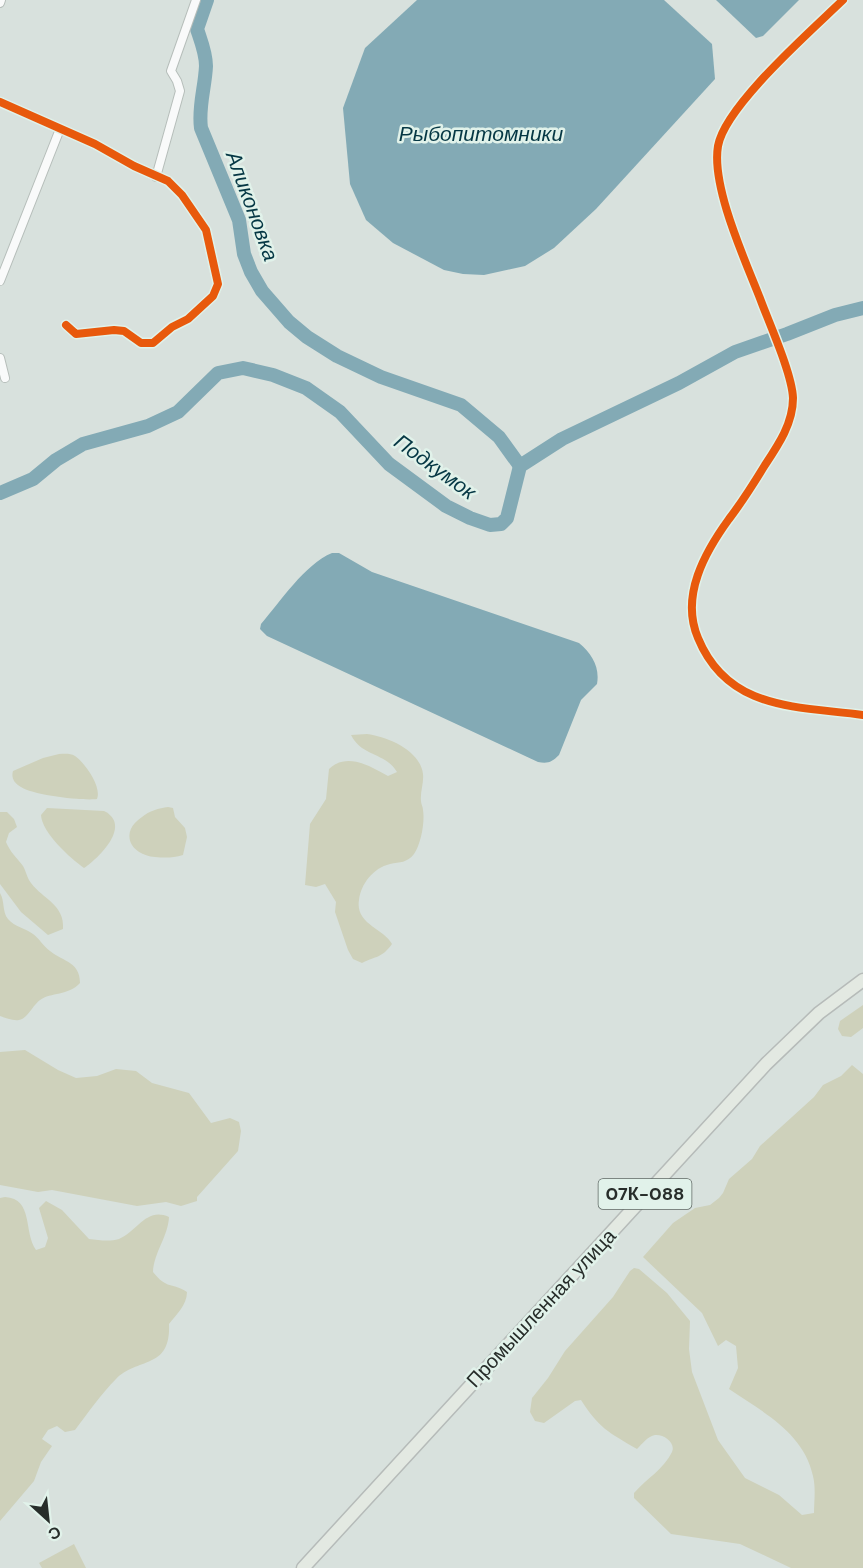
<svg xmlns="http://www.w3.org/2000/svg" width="863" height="1568" viewBox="0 0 863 1568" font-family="'DM Sans',sans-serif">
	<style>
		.green { fill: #ced1bb }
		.water { fill: #83aab5 }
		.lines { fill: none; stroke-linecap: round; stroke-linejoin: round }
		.river { stroke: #83aab5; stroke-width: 14 }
		.street-casing { stroke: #b6beba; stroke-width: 10 }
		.primary-casing { stroke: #b6bbb9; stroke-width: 15 }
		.street { stroke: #f9fafa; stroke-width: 8 }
		.primary { stroke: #e3e9e2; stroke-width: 12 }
		.cycleway-casing { stroke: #e1f2ea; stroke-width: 11 }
		.cycleway { stroke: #e8590c; stroke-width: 8 }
		.labels { text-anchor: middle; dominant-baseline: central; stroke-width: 5; stroke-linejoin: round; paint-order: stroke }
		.shield { fill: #e1f2ea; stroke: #5f6864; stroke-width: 1.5 }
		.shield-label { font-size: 18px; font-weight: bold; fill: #272d2a }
		.street-label { font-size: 20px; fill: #272d2a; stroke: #e1f2ea }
		.water-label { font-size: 21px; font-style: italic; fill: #053744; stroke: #e1f2ea }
	</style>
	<rect width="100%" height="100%" fill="#d8e1dd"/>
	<g class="green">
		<path d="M 367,734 C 388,737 420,750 423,774 C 424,783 420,792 421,801 C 421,804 423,807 423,810 C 425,822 421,844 414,854 C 407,863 400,862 390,864 C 373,868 361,884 359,900 C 355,924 383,928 392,944 C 382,958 376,956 362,963 L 353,959 L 348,950 L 335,912 L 336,902 L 325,884 L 316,887 L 305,885 L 310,824 L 326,799 L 329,769 C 347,752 370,766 388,776 L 397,772 C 385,752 362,757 351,735 Z"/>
		<path d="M 59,754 C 64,754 70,753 75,756 C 85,763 102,787 97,799 C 83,801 32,795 21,787 C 14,783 11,778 13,771 L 43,758 Z"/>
		<path d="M 168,807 L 173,808 L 175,817 L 185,828 L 187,837 L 183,855 C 173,858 165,858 155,857 C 130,855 119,832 142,817 C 149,811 159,808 168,807 Z"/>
		<path d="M 47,808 L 104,811 C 132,825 100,857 84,868 C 70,858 42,833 41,815 Z"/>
		<path d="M 0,812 L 7,812 L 14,819 L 17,827 L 9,833 L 6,842 C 10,852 17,858 23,866 C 26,871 27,878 31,883 C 43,899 65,905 63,929 L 48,935 L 21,912 L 0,884 Z"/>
		<path d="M 0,893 C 5,901 2,912 8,919 C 15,927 25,928 33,934 C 39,938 43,946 50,951 C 64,962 80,962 80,983 C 68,996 51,992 40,1000 C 33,1005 27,1019 19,1020 C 13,1021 6,1018 0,1016 Z"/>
		<path d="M 863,1005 L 863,1028 L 851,1037 L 842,1036 L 838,1029 L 840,1021 Z"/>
		<path d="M 25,1050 L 58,1070 L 76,1078 L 97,1076 L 116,1069 L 136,1071 L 152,1083 L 189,1093 L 211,1123 L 230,1118 L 239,1122 L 241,1131 L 238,1151 L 197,1197 L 197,1201 L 181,1206 L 166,1202 L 137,1206 L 52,1190 L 38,1192 L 0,1185 L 0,1052 Z"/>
		<path d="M 852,1065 L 863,1074 L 863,1568 L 791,1568 L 740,1544 L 671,1534 L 634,1498 L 634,1493 C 646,1479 664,1469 672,1452 C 676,1443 664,1434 655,1435 C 648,1436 642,1444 637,1449 C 608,1432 599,1428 581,1400 L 575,1401 L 544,1423 L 535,1421 L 530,1412 L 532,1398 L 548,1378 L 565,1351 L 613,1297 L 630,1271 L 634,1268 L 639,1269 L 667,1293 L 690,1321 L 689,1349 L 692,1372 L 718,1440 L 745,1478 L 779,1495 L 802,1515 L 814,1513 C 814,1502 816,1488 813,1476 C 804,1433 763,1412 729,1389 L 738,1368 L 736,1346 L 726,1340 L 718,1346 L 702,1313 L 643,1257 L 673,1223 L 695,1208 L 710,1205 L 719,1198 L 723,1193 L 729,1179 L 752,1159 L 760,1146 L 814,1097 L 823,1085 L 841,1076 Z"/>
		<path d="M 5,1197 C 34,1199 23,1232 36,1250 L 45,1247 L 48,1238 L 39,1208 L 46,1201 L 62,1210 L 89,1239 C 99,1240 109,1242 119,1239 C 138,1231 146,1207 169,1217 C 168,1237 154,1252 153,1272 C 167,1290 172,1282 187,1292 C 187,1305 176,1315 169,1324 C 171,1370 138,1357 116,1379 C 101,1394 88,1413 75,1430 L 65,1432 L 57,1426 L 48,1430 L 42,1439 L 52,1446 L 41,1462 L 34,1481 L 0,1521 L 0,1198 Z"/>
		<path d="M 74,1544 L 86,1568 L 42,1568 L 39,1563 Z"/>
	</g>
	<g class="water">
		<path d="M 417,0 L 664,0 L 712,44 L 715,79 L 596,209 L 554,248 L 525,266 L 484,275 L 463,274 L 444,270 L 393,243 L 366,220 L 350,184 L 343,108 L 365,48 Z"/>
		<path d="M 716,0 L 799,0 L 763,36 L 756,38 Z"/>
		<path d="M 332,553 L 339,553 L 372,572 L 579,643 C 592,654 600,667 597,684 L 581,700 L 559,755 C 552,762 548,764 538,762 L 267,636 L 260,629 L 261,624 C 280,602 305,564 332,553 Z"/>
	</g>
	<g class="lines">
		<g class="river">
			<path d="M 207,0 L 197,29 C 201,41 206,53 206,66 C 205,88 198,107 201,128 L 239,220 L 244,254 L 251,272 L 262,291 L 289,322 L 307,337 L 337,356 L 381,377 L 461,405 L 499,437 L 520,466"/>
			<path d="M 0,493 L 33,479 L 56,460 L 83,444 L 148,426 L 178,412 L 218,373 L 243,368 L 273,375 L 306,388 L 340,412 L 389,464 L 446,506 L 470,518 L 490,525 L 501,524 L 507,518 L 520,466 L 562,439 L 679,383 L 735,352 L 787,334 L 835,315 L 863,308"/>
		</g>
		<g class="street-casing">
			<g id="street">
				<path d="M 843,0 C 811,31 725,106 718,146 C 711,187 746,262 761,301 C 770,325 792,374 793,398 C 793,423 779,444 765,465 C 754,483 742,502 729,519 C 705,552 680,596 698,638 C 728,711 797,706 863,715"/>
				<path d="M 0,3 L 1,0"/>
				<path d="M 0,102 L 95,144 L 134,166 L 168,181 L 182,195 L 206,230 L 218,284 L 213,296 L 188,319 L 172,327 L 153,343 L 141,343 L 124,331 L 114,330 L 76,334 L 66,325"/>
				<path d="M 156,177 L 180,91 L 177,81 L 171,71 L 196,0"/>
				<path d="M 0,281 L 60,129"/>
				<path d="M 0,358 L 5,378"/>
			</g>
		</g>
		<g class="primary-casing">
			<path id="primary" d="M 303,1568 L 766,1064 L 819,1013 L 863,980"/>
		</g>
		<use href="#street" class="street"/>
		<use href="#primary" class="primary"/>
		<g class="cycleway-casing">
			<g id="cycleway">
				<path d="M 843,0 C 811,31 725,106 718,146 C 711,187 746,262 761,301 C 770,325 792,374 793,398 C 793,423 779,444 765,465 C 754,483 742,502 729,519 C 705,552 680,596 698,638 C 728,711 797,706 863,715"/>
				<path d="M 0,102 L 95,144 L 134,166 L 168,181 L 182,195 L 206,230 L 218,284 L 213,296 L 188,319 L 172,327 L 153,343 L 141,343 L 124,331 L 114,330 L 76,334 L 66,325"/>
			</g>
		</g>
		<use href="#cycleway" class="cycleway"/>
	</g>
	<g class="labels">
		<rect class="shield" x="598.5" y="1179" width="93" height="30" rx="4.5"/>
		<g class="shield-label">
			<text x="645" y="1194">07К-088</text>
		</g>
		<g class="street-label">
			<text transform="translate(541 1308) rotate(-47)">Промышленная улица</text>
		</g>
		<g class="water-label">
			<text x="481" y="134">Рыбопитомники</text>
			<text transform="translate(252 206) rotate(70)">Аликоновка</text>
			<text transform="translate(435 467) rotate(36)">Подкумок</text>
		</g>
	</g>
	<g transform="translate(48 1520) rotate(153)" stroke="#e1f2ea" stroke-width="4.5" paint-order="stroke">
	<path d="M0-4.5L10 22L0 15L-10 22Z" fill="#272d2a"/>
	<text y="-9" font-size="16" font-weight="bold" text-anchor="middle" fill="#272d2a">С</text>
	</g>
</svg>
